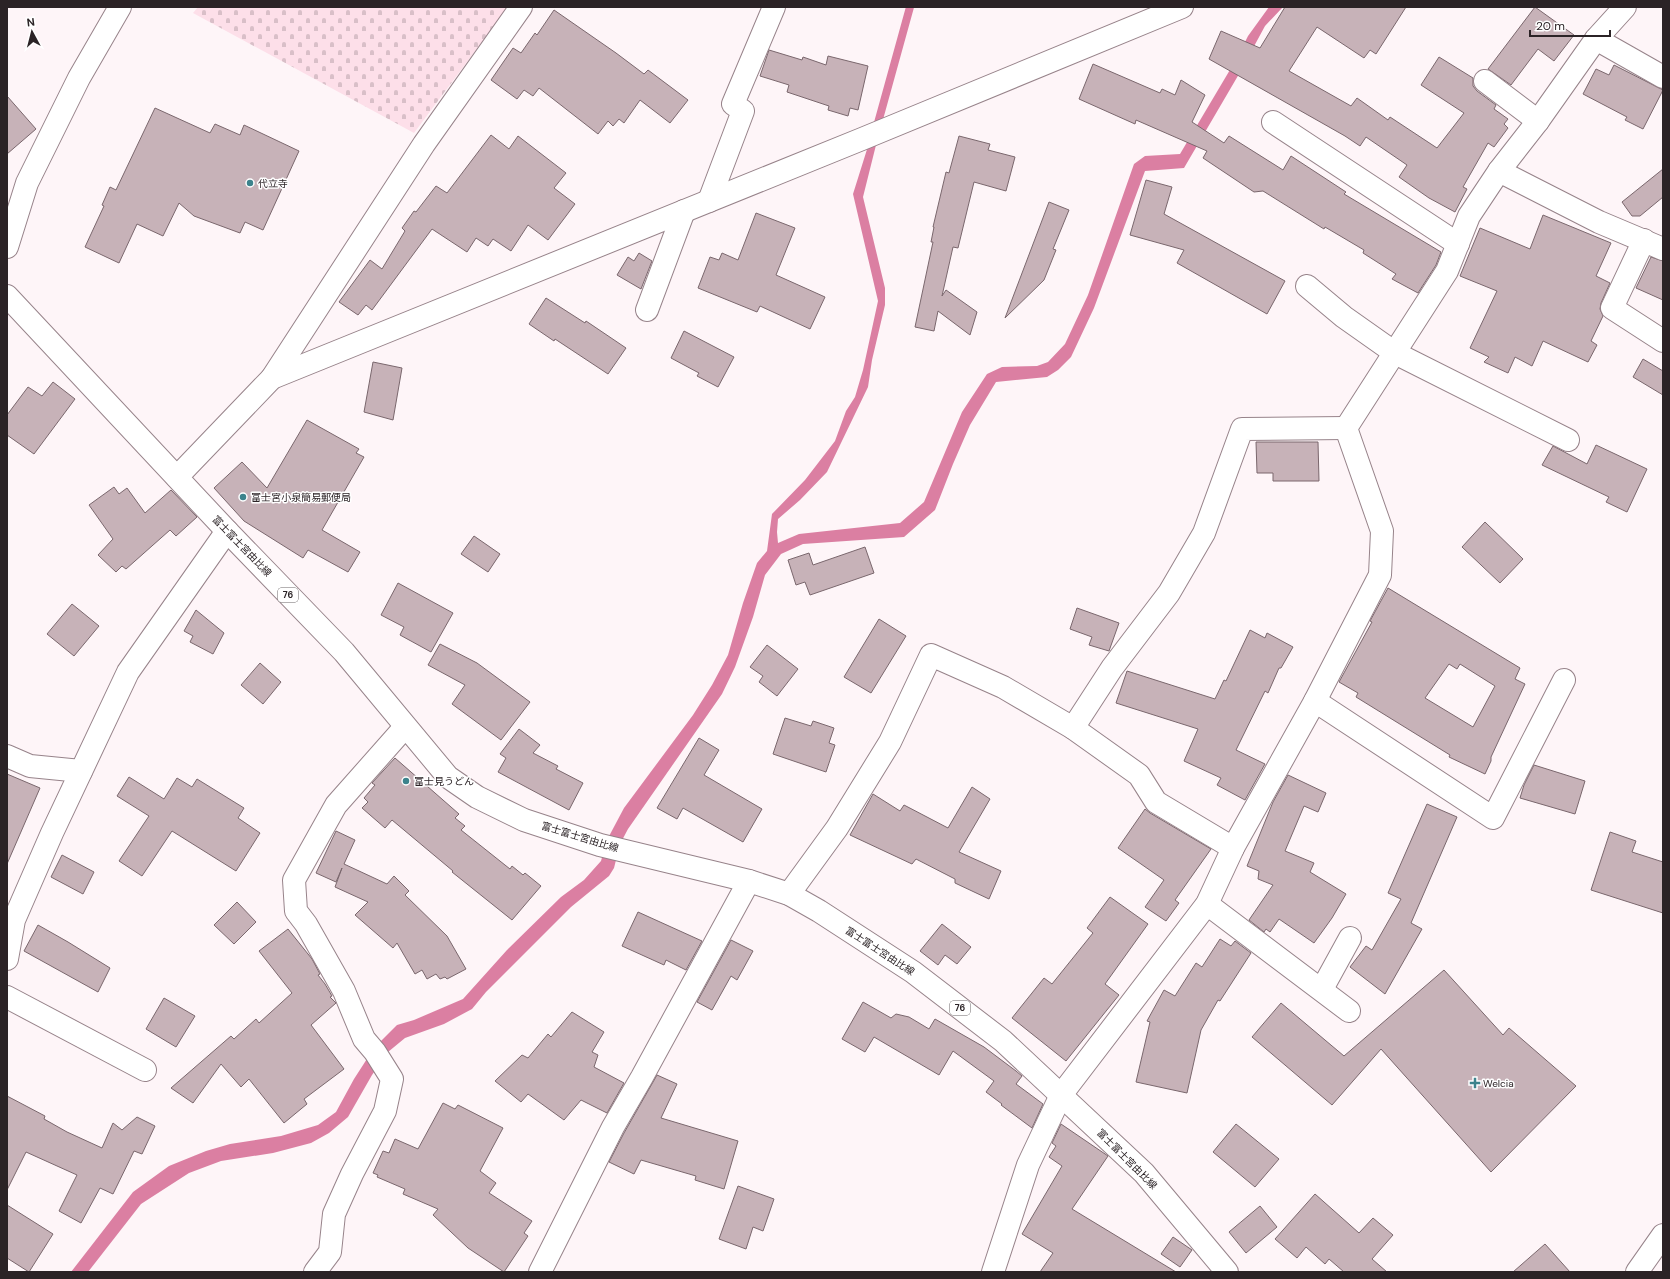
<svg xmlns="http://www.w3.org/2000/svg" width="1670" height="1279" viewBox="0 0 1670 1279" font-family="'DM Sans','Noto Sans JP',sans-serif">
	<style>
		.cemetery { fill: url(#cemetery-stones) }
		.water { fill: #db7fa2 }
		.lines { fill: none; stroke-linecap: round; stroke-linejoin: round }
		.stream { stroke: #db7fa2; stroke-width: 8 }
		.building { fill: #c7b2b8; stroke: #7a676d; fill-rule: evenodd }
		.minor-casing { stroke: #97838a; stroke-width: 24 }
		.major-casing { stroke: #97838a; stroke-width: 24 }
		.minor { stroke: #fff; stroke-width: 22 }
		.major { stroke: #fff; stroke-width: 22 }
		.poi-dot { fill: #3c838c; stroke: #fff; stroke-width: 1.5 }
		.labels { text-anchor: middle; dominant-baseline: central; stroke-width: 3; stroke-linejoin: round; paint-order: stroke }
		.shield { fill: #fff; stroke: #6b6567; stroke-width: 1 }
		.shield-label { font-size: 9px; font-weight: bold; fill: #2b2326 }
		.poi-label { font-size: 10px; fill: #2b2326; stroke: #fff; text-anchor: start }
		.street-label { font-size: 10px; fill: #2b2326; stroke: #fff }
	</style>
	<defs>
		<pattern id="cemetery-stones" width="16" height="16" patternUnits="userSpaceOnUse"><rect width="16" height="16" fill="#fddfe9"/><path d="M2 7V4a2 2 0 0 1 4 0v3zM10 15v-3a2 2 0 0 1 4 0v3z" fill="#d9bfc8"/></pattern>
	</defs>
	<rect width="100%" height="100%" fill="#fef5f8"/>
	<path class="cemetery" d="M 198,7 L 508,7 L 414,133 L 193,13 Z"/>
	<path class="water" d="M 1269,7 L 1283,7 L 1265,26 L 1239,74 L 1184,168 L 1145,171 L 1094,308 L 1071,357 L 1058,370 L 1047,377 L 996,382 L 970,425 L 953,464 L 935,510 L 904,537 L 803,544 L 781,554 L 765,575 L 753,617 L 735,667 L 722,694 L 628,829 L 620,844 L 614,868 L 609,876 L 571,907 L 486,992 L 472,1009 L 444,1024 L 405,1038 L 388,1052 L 372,1075 L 348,1117 L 329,1133 L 311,1143 L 273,1153 L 221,1161 L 189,1173 L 141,1204 L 88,1272 L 71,1272 L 133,1192 L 169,1166 L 206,1151 L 230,1144 L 281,1136 L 318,1125 L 336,1112 L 354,1079 L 374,1048 L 397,1025 L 414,1020 L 463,999 L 507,950 L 561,897 L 584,880 L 601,861 L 607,840 L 624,808 L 693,715 L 712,685 L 728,655 L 743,603 L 757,563 L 767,551 L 772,514 L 805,480 L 835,441 L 846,411 L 855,397 L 863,370 L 878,301 L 853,194 L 869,143 L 878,137 L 863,197 L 885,288 L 885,305 L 872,360 L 868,387 L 827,472 L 800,500 L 778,519 L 777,532 L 778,543 L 799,534 L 900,523 L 924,502 L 962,412 L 987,374 L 1002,367 L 1037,366 L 1048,362 L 1065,344 L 1088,295 L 1134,164 L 1145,156 L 1180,154 L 1237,58 L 1248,36 Z"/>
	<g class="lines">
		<path class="stream" d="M 876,130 L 910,7"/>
	</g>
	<g class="building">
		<path d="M 1285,7 L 1406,7 L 1376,54 L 1370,50 L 1364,58 L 1317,27 L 1289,71 L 1351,106 L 1357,98 L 1388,120 L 1390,117 L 1437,148 L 1464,113 L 1421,85 L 1439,57 L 1473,78 L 1473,86 L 1477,91 L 1496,105 L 1494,109 L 1508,119 L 1504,124 L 1508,128 L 1494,147 L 1488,143 L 1463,187 L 1467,189 L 1455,212 L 1429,198 L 1399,177 L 1407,165 L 1366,137 L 1360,146 L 1345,136 L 1209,59 L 1221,31 L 1260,48 Z"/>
		<path d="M 1535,7 L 1574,35 L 1554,61 L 1538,49 L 1511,85 L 1488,69 Z"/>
		<path d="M 554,10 L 616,53 L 644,74 L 648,70 L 688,100 L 670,123 L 640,100 L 624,123 L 619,119 L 613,126 L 608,121 L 598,134 L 539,88 L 533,96 L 524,90 L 517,99 L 491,80 L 513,48 L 521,53 L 535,33 L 537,35 Z"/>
		<path d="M 769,50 L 802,60 L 803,57 L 826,65 L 828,56 L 868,66 L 858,110 L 850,108 L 848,116 L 828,110 L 829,106 L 787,92 L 789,85 L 760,76 Z"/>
		<path d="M 1093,64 L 1160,93 L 1162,89 L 1175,95 L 1181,80 L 1205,95 L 1192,122 L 1224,143 L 1229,136 L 1283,170 L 1291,156 L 1346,192 L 1344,194 L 1441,252 L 1436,265 L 1418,293 L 1392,279 L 1396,274 L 1363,253 L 1364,250 L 1325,227 L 1324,229 L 1263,191 L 1254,192 L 1203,158 L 1207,151 L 1136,120 L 1135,124 L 1079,99 Z"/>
		<path d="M 1614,65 L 1663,90 L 1643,129 L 1625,120 L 1627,117 L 1583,94 L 1596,69 L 1609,75 Z"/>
		<path d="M 7,96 L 36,129 L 7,154 Z"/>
		<path d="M 155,108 L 210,133 L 215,124 L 240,135 L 244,125 L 299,151 L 263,230 L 245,222 L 240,233 L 194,216 L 179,203 L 163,236 L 137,224 L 119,263 L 85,247 L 104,206 L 102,205 L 110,187 L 116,190 Z"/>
		<path d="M 491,135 L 509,149 L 518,136 L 566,173 L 554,188 L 575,204 L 548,240 L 528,225 L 511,251 L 493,239 L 488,246 L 476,238 L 467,252 L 432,229 L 372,310 L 366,305 L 358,315 L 339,302 L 370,260 L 382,269 L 405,231 L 402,228 L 414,211 L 416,212 L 436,186 L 447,193 Z"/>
		<path d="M 959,136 L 990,144 L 988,150 L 1015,157 L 1006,191 L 974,182 L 958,248 L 953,247 L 942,296 L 946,290 L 977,312 L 970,335 L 938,311 L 934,331 L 915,327 L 933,242 L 931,242 L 934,227 L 933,227 L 946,172 L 949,173 Z"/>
		<path d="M 1663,169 L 1663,197 L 1640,216 L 1632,216 L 1622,202 Z"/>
		<path d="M 1146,180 L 1172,187 L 1164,214 L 1285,281 L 1267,314 L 1177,263 L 1184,250 L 1130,235 Z"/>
		<path d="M 1049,202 L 1069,210 L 1053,249 L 1056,250 L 1044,280 L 1005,318 Z"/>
		<path d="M 756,213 L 795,228 L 776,275 L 825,297 L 810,329 L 760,306 L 757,312 L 698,288 L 710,257 L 719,260 L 722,253 L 738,260 Z"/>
		<path d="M 1543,215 L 1611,243 L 1596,276 L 1610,283 L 1601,303 L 1600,309 L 1603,316 L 1591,341 L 1597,345 L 1588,362 L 1543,341 L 1532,366 L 1515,357 L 1508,373 L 1484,362 L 1489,357 L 1470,348 L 1497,291 L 1460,276 L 1480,228 L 1530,249 Z"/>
		<path d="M 639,253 L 652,261 L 641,289 L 617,275 L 628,257 L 634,261 Z"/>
		<path d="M 1651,257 L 1663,261 L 1663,300 L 1636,288 Z"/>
		<path d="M 546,298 L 585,323 L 586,321 L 626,348 L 608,374 L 555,339 L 554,341 L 529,324 Z"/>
		<path d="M 684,331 L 734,357 L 718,387 L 697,376 L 699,373 L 671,358 Z"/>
		<path d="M 1643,359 L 1663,371 L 1663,395 L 1633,377 Z"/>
		<path d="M 373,362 L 402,368 L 393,420 L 364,412 Z"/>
		<path d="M 53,382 L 75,399 L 34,454 L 7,435 L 7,415 L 28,387 L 42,396 Z"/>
		<path d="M 307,420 L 359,449 L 356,453 L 364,457 L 322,530 L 360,552 L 348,572 L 308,550 L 303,558 L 244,521 L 214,488 L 242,462 L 267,488 Z"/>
		<path d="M 1256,442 L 1318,442 L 1319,481 L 1273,481 L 1273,473 L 1257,473 Z"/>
		<path d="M 1596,445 L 1647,469 L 1627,512 L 1606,502 L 1609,497 L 1542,465 L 1553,446 L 1587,464 Z"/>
		<path d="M 114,487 L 119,494 L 127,488 L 145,513 L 171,490 L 197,517 L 176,536 L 170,530 L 126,569 L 122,566 L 116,572 L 98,555 L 113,539 L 89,505 Z"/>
		<path d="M 1485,522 L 1523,559 L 1500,583 L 1462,547 Z"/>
		<path d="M 474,536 L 500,554 L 488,572 L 461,554 Z"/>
		<path d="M 865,547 L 874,573 L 810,595 L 805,582 L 796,585 L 788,560 L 809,553 L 813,565 Z"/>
		<path d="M 398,583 L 453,613 L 431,652 L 400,635 L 404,627 L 381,615 Z"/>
		<path d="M 1388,588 L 1520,668 L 1515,679 L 1525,684 L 1491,757 L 1491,761 L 1485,774 L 1449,757 L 1450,755 L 1356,697 L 1358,693 L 1339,682 L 1372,622 L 1370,621 ZM 1449,664 L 1457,669 L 1460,664 L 1495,686 L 1473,727 L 1425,698 Z"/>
		<path d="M 72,604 L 99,626 L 74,656 L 47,634 Z"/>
		<path d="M 1077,608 L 1119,623 L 1109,651 L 1089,645 L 1092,637 L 1070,629 Z"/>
		<path d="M 196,610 L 224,633 L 213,654 L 190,642 L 193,636 L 184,631 Z"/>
		<path d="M 879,619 L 906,636 L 871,693 L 844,677 Z"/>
		<path d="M 1250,630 L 1265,638 L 1267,633 L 1293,647 L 1281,668 L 1279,668 L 1268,693 L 1265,691 L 1236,750 L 1265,764 L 1245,800 L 1217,785 L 1221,778 L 1184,761 L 1198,729 L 1116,703 L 1127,671 L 1215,699 L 1224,680 L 1226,681 Z"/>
		<path d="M 440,644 L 477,663 L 530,702 L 501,740 L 452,704 L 465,685 L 428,665 Z"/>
		<path d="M 767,645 L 798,669 L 777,696 L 759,682 L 763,676 L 750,667 Z"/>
		<path d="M 260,663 L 281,682 L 263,704 L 241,685 Z"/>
		<path d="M 785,718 L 811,726 L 813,721 L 834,728 L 829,743 L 835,745 L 826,772 L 773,754 Z"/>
		<path d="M 519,729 L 540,745 L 533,753 L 558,766 L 556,769 L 583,783 L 569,810 L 498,772 L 506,758 L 500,754 Z"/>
		<path d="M 699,738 L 719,750 L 704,775 L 762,809 L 743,842 L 683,808 L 677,819 L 657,808 Z"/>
		<path d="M 395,758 L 459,814 L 455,818 L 465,826 L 461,830 L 510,869 L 512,866 L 523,875 L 525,873 L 541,886 L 512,920 L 452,872 L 453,871 L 392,820 L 385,828 L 362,808 L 368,802 L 364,798 L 375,785 L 372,783 Z"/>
		<path d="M 1534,765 L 1585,781 L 1575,814 L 1520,798 L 1524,785 Z"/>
		<path d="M 7,774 L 40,788 L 7,864 Z"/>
		<path d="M 1288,775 L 1326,793 L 1318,812 L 1304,806 L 1285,851 L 1314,863 L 1310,872 L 1346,894 L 1332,918 L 1314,943 L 1279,919 L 1270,932 L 1266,929 L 1264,932 L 1249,920 L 1273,885 L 1258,879 L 1259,871 L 1247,866 L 1273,802 Z"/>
		<path d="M 129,777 L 164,799 L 177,778 L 192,787 L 197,779 L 244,808 L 238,818 L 260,833 L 236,871 L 172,831 L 142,876 L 119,861 L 149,816 L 117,796 Z"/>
		<path d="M 972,787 L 990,799 L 959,852 L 1001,871 L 989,899 L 955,883 L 955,879 L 916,859 L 912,864 L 850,835 L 873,794 L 900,811 L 904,805 L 948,828 Z"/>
		<path d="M 1427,804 L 1457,817 L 1411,923 L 1422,929 L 1385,994 L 1350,967 L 1366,946 L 1372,950 L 1401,899 L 1388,893 Z"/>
		<path d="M 1145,809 L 1150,813 L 1211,849 L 1175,900 L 1179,903 L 1166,921 L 1145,907 L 1164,880 L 1118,848 Z"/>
		<path d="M 336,831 L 355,840 L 344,864 L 387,884 L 394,876 L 409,891 L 405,895 L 447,936 L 466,969 L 447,979 L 445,977 L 440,979 L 436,974 L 427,979 L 422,970 L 415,974 L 397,943 L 393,948 L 355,915 L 368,902 L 335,887 L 342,868 L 336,882 L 316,873 Z"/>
		<path d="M 1610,832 L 1636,841 L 1632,852 L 1663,862 L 1663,913 L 1591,890 Z"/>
		<path d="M 62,855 L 94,872 L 83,894 L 51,877 Z"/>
		<path d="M 1110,897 L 1148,924 L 1105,984 L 1119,995 L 1066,1061 L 1012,1018 L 1044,978 L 1052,984 L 1093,933 L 1087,928 Z"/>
		<path d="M 237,902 L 256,922 L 234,944 L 214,925 Z"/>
		<path d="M 638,912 L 702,941 L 686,970 L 666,960 L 664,965 L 622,946 Z"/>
		<path d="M 942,924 L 971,947 L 957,964 L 945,955 L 938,965 L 920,951 Z"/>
		<path d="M 38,925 L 68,942 L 110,968 L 98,992 L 24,951 Z"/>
		<path d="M 288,929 L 312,959 L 320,974 L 318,975 L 325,984 L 332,996 L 330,997 L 336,1003 L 311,1025 L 344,1069 L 304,1099 L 307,1104 L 284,1123 L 249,1079 L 241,1087 L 221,1064 L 193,1103 L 171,1088 L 231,1036 L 234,1039 L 256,1019 L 259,1023 L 292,993 L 259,951 Z"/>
		<path d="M 1220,939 L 1231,946 L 1235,941 L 1251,953 L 1220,1001 L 1218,1000 L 1201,1030 L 1187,1093 L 1136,1082 L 1150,1022 L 1147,1021 L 1164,990 L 1175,996 L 1196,963 L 1202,967 Z"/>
		<path d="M 731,940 L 753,951 L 737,980 L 731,976 L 712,1010 L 697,1002 Z"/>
		<path d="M 1444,970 L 1503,1035 L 1509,1028 L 1576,1086 L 1491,1172 L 1381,1049 L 1332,1105 L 1252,1037 L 1281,1003 L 1344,1056 Z"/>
		<path d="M 164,998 L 195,1016 L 176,1047 L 146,1029 Z"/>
		<path d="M 863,1002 L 891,1018 L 896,1014 L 909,1017 L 929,1029 L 935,1019 L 984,1047 L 1016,1071 L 1022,1076 L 1016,1084 L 1043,1104 L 1032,1128 L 1001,1105 L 1002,1104 L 986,1092 L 994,1081 L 953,1051 L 939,1075 L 874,1037 L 865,1052 L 842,1039 Z"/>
		<path d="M 572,1012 L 604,1032 L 592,1052 L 598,1055 L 594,1067 L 624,1083 L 607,1113 L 581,1100 L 564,1120 L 528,1094 L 521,1102 L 495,1081 L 522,1055 L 528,1058 L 548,1034 L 551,1037 Z"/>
		<path d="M 657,1075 L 677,1084 L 661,1118 L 738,1141 L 724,1189 L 695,1180 L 696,1176 L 641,1160 L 634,1174 L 609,1162 L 624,1133 Z"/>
		<path d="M 7,1096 L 45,1116 L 44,1119 L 67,1132 L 102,1148 L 113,1123 L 122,1130 L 137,1117 L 155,1126 L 142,1154 L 134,1151 L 113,1194 L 100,1188 L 81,1223 L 59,1211 L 77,1175 L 26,1152 L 7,1190 Z"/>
		<path d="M 443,1103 L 455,1109 L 458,1105 L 503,1128 L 480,1171 L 496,1183 L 489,1193 L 532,1221 L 524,1233 L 528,1236 L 504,1272 L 468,1248 L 433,1215 L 438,1209 L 403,1194 L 405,1189 L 377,1177 L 378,1175 L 373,1173 L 383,1151 L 389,1153 L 395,1139 L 418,1149 Z"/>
		<path d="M 1061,1124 L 1108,1156 L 1072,1209 L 1176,1272 L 1040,1272 L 1053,1253 L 1022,1234 L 1062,1166 L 1049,1157 L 1056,1146 L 1052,1143 Z"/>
		<path d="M 1236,1124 L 1279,1159 L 1255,1187 L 1213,1152 Z"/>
		<path d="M 738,1186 L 774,1199 L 763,1231 L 753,1227 L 746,1249 L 719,1239 Z"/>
		<path d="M 1315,1194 L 1359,1233 L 1373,1218 L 1393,1235 L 1372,1259 L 1387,1272 L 1344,1272 L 1329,1259 L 1325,1264 L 1306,1247 L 1297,1258 L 1275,1239 Z"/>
		<path d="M 7,1205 L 53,1234 L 29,1272 L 7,1258 Z"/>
		<path d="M 1260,1206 L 1277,1227 L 1246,1253 L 1229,1232 Z"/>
		<path d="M 1173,1237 L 1192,1250 L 1180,1267 L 1161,1254 Z"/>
		<path d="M 1545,1244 L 1570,1272 L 1513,1272 Z"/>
	</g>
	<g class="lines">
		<g class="minor-casing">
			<g id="minor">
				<path d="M 1596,39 L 1663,77"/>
				<path d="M 1485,81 L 1538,121"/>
				<path d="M 1273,122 L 1458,244"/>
				<path d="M 1499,171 L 1599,222 L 1663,249"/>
				<path d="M 709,201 L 743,111 L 733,104 L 774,7"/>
				<path d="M 1644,240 L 1612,308 L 1663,341"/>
				<path d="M 7,247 L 27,183 L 79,78 L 120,7"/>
				<path d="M 1307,286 L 1344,317 L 1395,353 L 1568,440"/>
				<path d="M 647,310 L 684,211"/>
				<path d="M 272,378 L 424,144 L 521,7"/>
				<path d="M 177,477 L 272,378 L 862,139 L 1182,7"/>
				<path d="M 1315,701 L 1493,818 L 1564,680"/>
				<path d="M 1073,728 L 1112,668 L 1169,593 L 1204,533 L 1242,429 L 1346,428"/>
				<path d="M 7,756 L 30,766 L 81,771"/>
				<path d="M 789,894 L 837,828 L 890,742 L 931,655 L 1003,687 L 1073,728 L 1139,775 L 1156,802 L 1233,848"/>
				<path d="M 1207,904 L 1349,1011"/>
				<path d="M 7,959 L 14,920 L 52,833 L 128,672 L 227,531"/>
				<path d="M 1322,989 L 1350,938"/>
				<path d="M 7,997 L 145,1070"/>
				<path d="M 315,1272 L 330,1252 L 334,1214 L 352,1174 L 385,1111 L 392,1079 L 375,1052 L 364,1039 L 344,991 L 306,924 L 296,911 L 294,880 L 336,805 L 405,727"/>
				<path d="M 540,1272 L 613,1127 L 642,1077 L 749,881"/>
				<path d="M 993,1272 L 1028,1165 L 1061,1095 L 1207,904 L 1233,848 L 1315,701 L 1380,575 L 1382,531 L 1346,428 L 1447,271 L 1469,216 L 1499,171 L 1538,121 L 1596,39 L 1625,7"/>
			</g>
		</g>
		<g class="major-casing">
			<g id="major">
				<path d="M 7,296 L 227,531 L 344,652 L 448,777 L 477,797 L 524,820 L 600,845 L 749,881 L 789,894 L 819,911 L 913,972 L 1003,1041 L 1144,1173 L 1227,1272"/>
				<path d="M 1637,1272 L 1663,1235"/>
			</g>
		</g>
		<use href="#minor" class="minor"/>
		<use href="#major" class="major"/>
	</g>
	<g class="poi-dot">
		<circle cx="250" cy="183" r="4"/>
		<circle cx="243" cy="497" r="4"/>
		<circle cx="406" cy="781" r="4"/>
		<path d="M1473 1077h4v4h4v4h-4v4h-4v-4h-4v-4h4z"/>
	</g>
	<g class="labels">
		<g class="shield">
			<rect x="278" y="588" width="20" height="14" rx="3"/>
			<rect x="950" y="1001" width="20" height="14" rx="3"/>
		</g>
		<g class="shield-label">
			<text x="288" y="595">76</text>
			<text x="960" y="1008">76</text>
		</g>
		<g class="poi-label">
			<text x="258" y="183">代立寺</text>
			<text x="251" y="497">富士宮小泉簡易郵便局</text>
			<text x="414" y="781">富士見うどん</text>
			<text x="1483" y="1083">Welcia</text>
		</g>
		<g class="street-label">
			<text transform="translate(242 546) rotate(46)">富士富士宮由比線</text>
			<text transform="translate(580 837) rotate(17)">富士富士宮由比線</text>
			<text transform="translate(880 951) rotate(33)">富士富士宮由比線</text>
			<text transform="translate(1127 1159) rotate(45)">富士富士宮由比線</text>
		</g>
	</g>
	<rect width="1670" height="1279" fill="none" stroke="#2b2326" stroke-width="16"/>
	<g transform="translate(32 32) rotate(353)" stroke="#ffffff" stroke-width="3" paint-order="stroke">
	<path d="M0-3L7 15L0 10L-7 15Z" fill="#2b2326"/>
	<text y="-6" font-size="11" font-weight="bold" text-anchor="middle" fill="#2b2326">N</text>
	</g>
	<path d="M1530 30v6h80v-6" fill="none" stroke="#2b2326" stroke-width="2"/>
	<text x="1536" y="30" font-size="12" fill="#2b2326" stroke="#ffffff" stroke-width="3" paint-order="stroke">20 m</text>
</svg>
